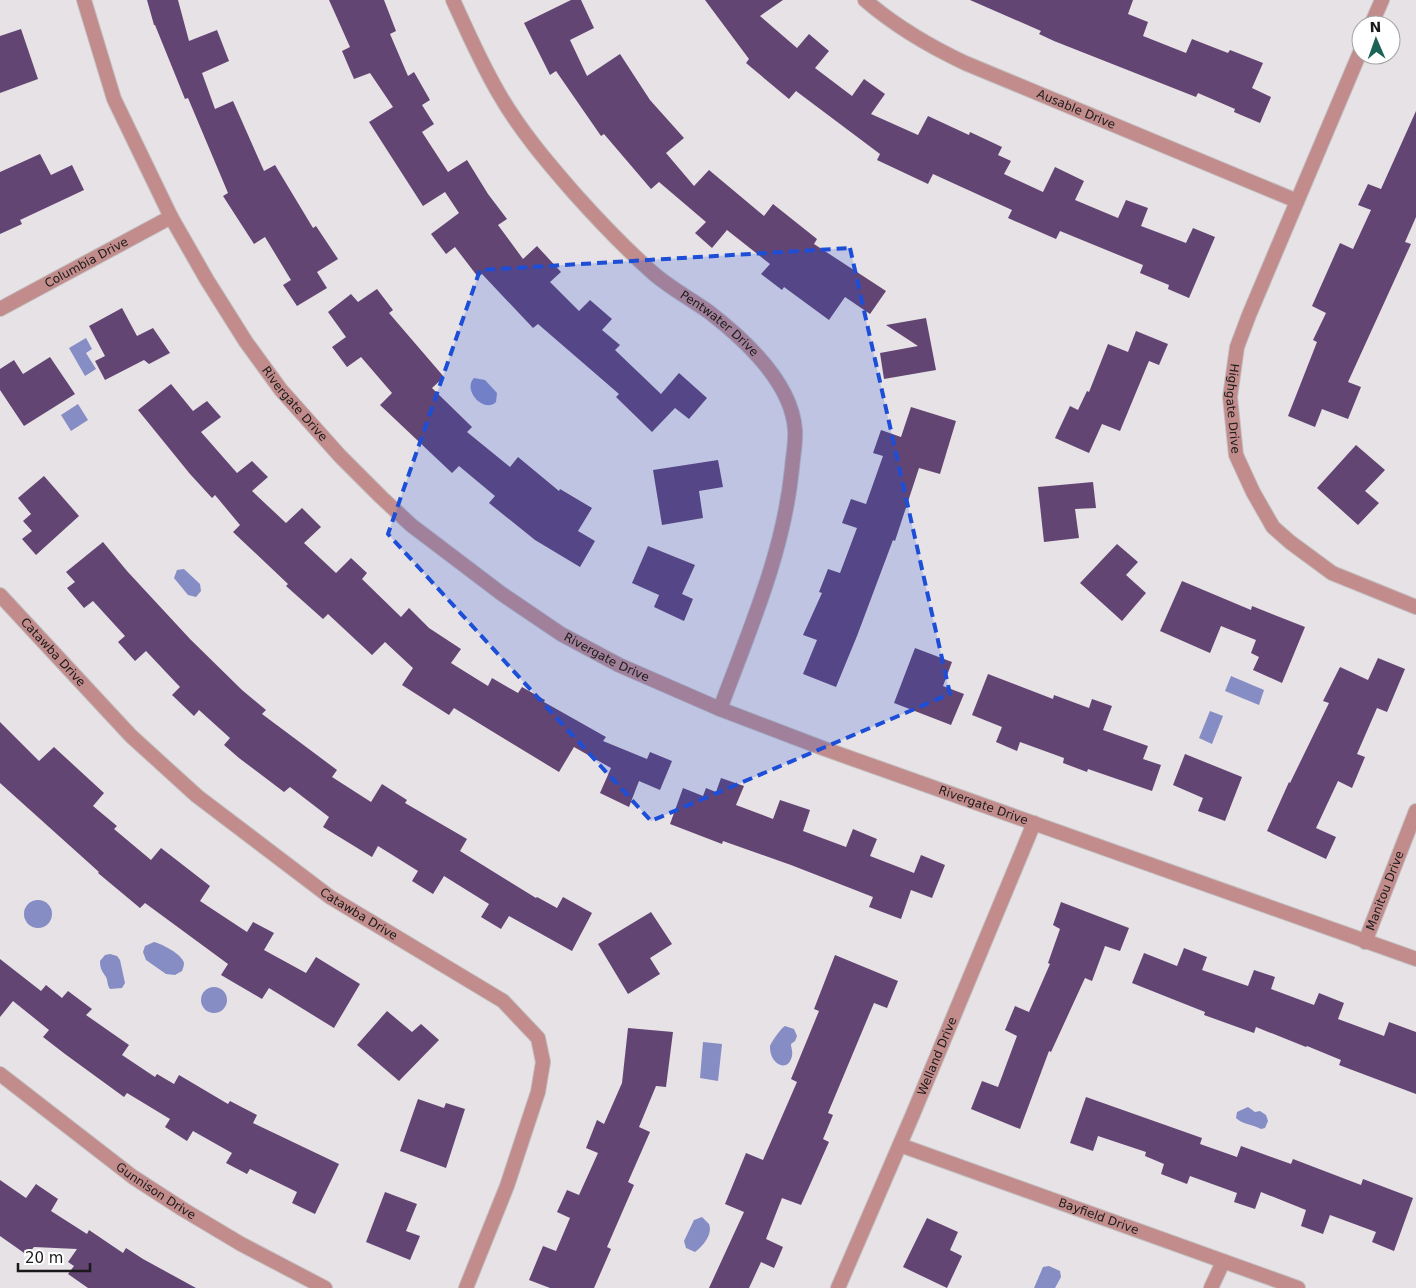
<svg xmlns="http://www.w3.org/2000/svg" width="1416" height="1288" viewBox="0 0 1416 1288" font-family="'DejaVu Sans',sans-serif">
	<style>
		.water { fill: #868cc4 }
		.building { fill: #634574 }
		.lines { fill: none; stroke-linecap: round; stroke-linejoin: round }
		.minor-casing { stroke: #c2bec0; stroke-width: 16 }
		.minor { stroke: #c18c8b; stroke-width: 14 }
		.marked { fill: #1d4ed8; fill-opacity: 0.2; stroke: #1d4ed8; stroke-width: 4; stroke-dasharray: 10 6; stroke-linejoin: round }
		.labels { text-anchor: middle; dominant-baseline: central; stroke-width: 5; stroke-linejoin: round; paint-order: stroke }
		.street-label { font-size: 12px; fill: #1b1a1a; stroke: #fff }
	</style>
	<rect width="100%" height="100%" fill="#e7e2e5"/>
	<g class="water">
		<path d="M 86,338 L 92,349 L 86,353 L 96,369 L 85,376 L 69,348 Z"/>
		<path d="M 474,378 L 485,380 L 497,393 L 496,402 C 484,414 462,390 474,378 Z"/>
		<path d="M 78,404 L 88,420 L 71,431 L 61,415 Z"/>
		<path d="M 184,569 L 200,584 L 201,591 L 196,597 L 188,595 L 174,578 L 177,570 Z"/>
		<path d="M 1231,676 L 1264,690 L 1259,705 L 1225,691 Z"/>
		<path d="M 1210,711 L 1223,716 L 1212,744 L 1199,738 Z"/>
		<circle cx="38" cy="914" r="14"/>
		<path d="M 154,942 C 162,944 182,954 184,963 C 184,966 183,968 182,971 L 175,975 L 166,974 L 146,960 L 143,952 L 145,946 Z"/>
		<path d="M 110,954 L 117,956 L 120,960 L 125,983 L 122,988 L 110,989 C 107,985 108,981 106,977 C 102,971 100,969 100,961 L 105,955 Z"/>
		<circle cx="214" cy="1000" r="13"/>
		<path d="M 785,1026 L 794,1029 L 797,1036 L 795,1041 L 791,1044 C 791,1048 793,1051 792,1056 C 788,1074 769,1064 770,1046 C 772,1041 781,1028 785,1026 Z"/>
		<path d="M 703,1042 L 722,1044 L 718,1081 L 700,1078 Z"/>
		<path d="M 1248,1107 L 1255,1112 L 1260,1111 L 1266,1115 L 1268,1121 L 1265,1128 L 1261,1129 C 1253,1124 1243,1125 1236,1118 L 1237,1112 Z"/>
		<path d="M 702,1217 L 709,1224 C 713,1234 703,1246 695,1252 L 686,1248 L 684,1241 L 694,1220 Z"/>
		<path d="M 1049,1266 L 1060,1271 L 1061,1277 L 1055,1288 L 1034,1288 L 1043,1267 Z"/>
	</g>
	<g class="building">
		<path d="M 147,0 L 178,0 L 189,41 L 217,30 L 229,61 L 202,73 L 215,109 L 233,101 L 264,171 L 275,165 L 313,228 L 316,226 L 338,259 L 317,272 L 327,288 L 297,306 L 283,285 L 291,280 L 265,237 L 254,244 L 223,196 L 228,193 L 188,98 L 185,99 L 155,25 L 154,25 Z"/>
		<path d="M 329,0 L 384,0 L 396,31 L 390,34 L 408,76 L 414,72 L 430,100 L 422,105 L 434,124 L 422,132 L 448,172 L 467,160 L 488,194 L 507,219 L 498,225 L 523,259 L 537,246 L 561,272 L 550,282 L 579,311 L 590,300 L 612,319 L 602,330 L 620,345 L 615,350 L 661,394 L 679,373 L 707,398 L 689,419 L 675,408 L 652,432 L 616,397 L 619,394 L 538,324 L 533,328 L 482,274 L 478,277 L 455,247 L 446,254 L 431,234 L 459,213 L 445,192 L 423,206 L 369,122 L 393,107 L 370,73 L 354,79 L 342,51 L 350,47 Z"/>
		<path d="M 571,0 L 581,0 L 594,28 L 570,40 L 587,76 L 620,54 L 650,100 L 684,138 L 666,153 L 694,186 L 709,170 L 764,216 L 773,204 L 817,239 L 814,244 L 886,291 L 870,314 L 845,297 L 829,320 L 784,287 L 782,290 L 761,274 L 770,264 L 727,230 L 712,248 L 695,233 L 706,222 L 659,182 L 651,189 L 604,134 L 601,136 L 556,71 L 550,75 L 524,23 Z"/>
		<path d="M 705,0 L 783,0 L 760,16 L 797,48 L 809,34 L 829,51 L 815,68 L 852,96 L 864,79 L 885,94 L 871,114 L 918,135 L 928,116 L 969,135 L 970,132 L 1002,147 L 998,155 L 1011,161 L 1004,174 L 1043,192 L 1055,167 L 1084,181 L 1075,200 L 1118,218 L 1126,200 L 1148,208 L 1141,226 L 1186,243 L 1193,228 L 1215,237 L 1189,298 L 1168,289 L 1169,285 L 1140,273 L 1143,265 L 1060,231 L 1056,239 L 1008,218 L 1012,210 L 933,174 L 928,184 L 877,160 L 880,154 L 796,91 L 789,99 L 746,63 L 749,59 Z"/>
		<path d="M 970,0 L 1133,0 L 1128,14 L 1148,22 L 1143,36 L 1186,53 L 1192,39 L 1228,53 L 1230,50 L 1263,63 L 1252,88 L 1271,97 L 1260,123 L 1234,112 L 1235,109 L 1198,93 L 1196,97 L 1054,41 L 1039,34 L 1041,31 Z"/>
		<path d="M 21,29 L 38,79 L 0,93 L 0,36 Z"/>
		<path d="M 1416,111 L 1416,217 L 1405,242 L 1411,244 L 1348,382 L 1361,387 L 1348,419 L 1322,409 L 1315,427 L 1288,416 L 1317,342 L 1313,340 L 1326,313 L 1312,306 L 1340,243 L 1353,249 L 1371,210 L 1358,205 L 1368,184 L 1381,189 Z"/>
		<path d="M 40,154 L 51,175 L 72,165 L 84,190 L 20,220 L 22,224 L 0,234 L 0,172 Z"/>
		<path d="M 377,289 L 393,310 L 389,313 L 444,377 L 432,388 L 472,427 L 467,432 L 510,467 L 518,457 L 559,491 L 560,489 L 592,508 L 578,531 L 595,541 L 580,567 L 535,540 L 489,503 L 495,496 L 459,466 L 452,473 L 380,405 L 392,393 L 361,357 L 347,367 L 332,347 L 346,337 L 328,312 L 351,294 L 358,302 Z"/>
		<path d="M 122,308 L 137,336 L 153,328 L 170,353 L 149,364 L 144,360 L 105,380 L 95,361 L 105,356 L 89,326 Z"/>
		<path d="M 926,318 L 936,370 L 884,379 L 880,353 L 918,346 L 886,325 Z"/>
		<path d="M 1136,331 L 1168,344 L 1159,365 L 1149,361 L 1120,431 L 1102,424 L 1089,453 L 1055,438 L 1070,406 L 1078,410 L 1087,391 L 1089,392 L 1108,344 L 1128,352 Z"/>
		<path d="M 50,357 L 75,394 L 24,426 L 0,390 L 0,369 L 14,360 L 23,374 Z"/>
		<path d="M 171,384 L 193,411 L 207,401 L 221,417 L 201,432 L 237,473 L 252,461 L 268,477 L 252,491 L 286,523 L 302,508 L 321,527 L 304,543 L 336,573 L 351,558 L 367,573 L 362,579 L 401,617 L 409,608 L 429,628 L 461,649 L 451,663 L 488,686 L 492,678 L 518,693 L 522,687 L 545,700 L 544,702 L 606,737 L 603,741 L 647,759 L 650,752 L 672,761 L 660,790 L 639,781 L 629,807 L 600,793 L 611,768 L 574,747 L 559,772 L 454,708 L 449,715 L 402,685 L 413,668 L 385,642 L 372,655 L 328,614 L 323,619 L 286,586 L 288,584 L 233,532 L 240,525 L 215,495 L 212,498 L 190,474 L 138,410 Z"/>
		<path d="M 911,407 L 956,421 L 940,474 L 919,468 L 895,541 L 893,540 L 857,636 L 836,687 L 803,674 L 817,640 L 803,635 L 822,593 L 819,592 L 828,569 L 840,573 L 857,528 L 842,523 L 851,499 L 866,504 L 883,456 L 873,453 L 881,430 L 901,437 Z"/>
		<path d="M 1356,445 L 1385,470 L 1365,491 L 1379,503 L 1358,525 L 1317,488 Z"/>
		<path d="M 718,460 L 723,487 L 699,491 L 703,518 L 662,525 L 653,470 Z"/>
		<path d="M 44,476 L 79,516 L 36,555 L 22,539 L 32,531 L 23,521 L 31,514 L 18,498 Z"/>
		<path d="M 1093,482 L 1096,508 L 1075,509 L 1079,538 L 1044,542 L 1038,487 Z"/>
		<path d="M 103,542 L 127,571 L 190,639 L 242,690 L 266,710 L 262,714 L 337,770 L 332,777 L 371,802 L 382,784 L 407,800 L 405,803 L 467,839 L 460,851 L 536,898 L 537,897 L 557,908 L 563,897 L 592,913 L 572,951 L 509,916 L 501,929 L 481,917 L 489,904 L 444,876 L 433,894 L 412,881 L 418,871 L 378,846 L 372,857 L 323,827 L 329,817 L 290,787 L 284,792 L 239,758 L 224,745 L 230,738 L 199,710 L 194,716 L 172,695 L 180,687 L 146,651 L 135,661 L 118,642 L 125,636 L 93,601 L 84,608 L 67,588 L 75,582 L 66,572 Z"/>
		<path d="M 1117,544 L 1138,562 L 1126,575 L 1146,593 L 1122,621 L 1080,583 Z"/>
		<path d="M 648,546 L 695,565 L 682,594 L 693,599 L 684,621 L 654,607 L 659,595 L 632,583 Z"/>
		<path d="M 1182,581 L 1251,610 L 1252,606 L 1305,627 L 1282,683 L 1253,670 L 1259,657 L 1251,653 L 1256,640 L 1221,626 L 1210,653 L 1160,631 Z"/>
		<path d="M 915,648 L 952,662 L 943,686 L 964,694 L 951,725 L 894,703 Z"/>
		<path d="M 1378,658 L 1405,669 L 1387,712 L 1377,708 L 1357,754 L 1365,757 L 1352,788 L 1338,781 L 1316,828 L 1336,837 L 1326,859 L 1267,831 L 1289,782 L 1290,783 L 1329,703 L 1323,701 L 1340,667 L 1368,680 Z"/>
		<path d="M 988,674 L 1053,699 L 1054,695 L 1089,708 L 1092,699 L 1112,706 L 1103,730 L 1148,746 L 1143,759 L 1161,765 L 1152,791 L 1088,769 L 1087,772 L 1063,763 L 1064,758 L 1020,742 L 1017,751 L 996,742 L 1002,727 L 972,715 Z"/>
		<path d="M 0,722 L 39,761 L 54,747 L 104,793 L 93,806 L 117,826 L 114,829 L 151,860 L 161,848 L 210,886 L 200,901 L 247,932 L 253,922 L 274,933 L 264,950 L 306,973 L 316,957 L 360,984 L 334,1028 L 269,988 L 262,999 L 221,975 L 228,964 L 145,903 L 140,908 L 98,873 L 99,872 L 0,783 Z"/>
		<path d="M 1185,754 L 1242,777 L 1225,821 L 1198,811 L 1203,798 L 1173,785 Z"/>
		<path d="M 721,778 L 744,786 L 736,805 L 773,819 L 780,800 L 810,810 L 803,831 L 846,847 L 853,829 L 877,839 L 870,856 L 914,873 L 921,855 L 945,865 L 932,898 L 911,890 L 901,919 L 869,907 L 873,897 L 791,865 L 723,841 L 722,844 L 670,824 L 683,788 L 703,796 L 706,788 L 716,792 Z"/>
		<path d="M 1061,902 L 1129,928 L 1120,951 L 1105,946 L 1092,981 L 1085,978 L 1051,1052 L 1049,1051 L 1020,1129 L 971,1109 L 982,1081 L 998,1087 L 1017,1036 L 1005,1030 L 1015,1006 L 1029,1012 L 1050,964 L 1048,963 L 1060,929 L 1053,925 Z"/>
		<path d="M 651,912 L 672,944 L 650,958 L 660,974 L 628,994 L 598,944 Z"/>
		<path d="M 1184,948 L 1207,957 L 1202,970 L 1248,986 L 1254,970 L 1275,977 L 1271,989 L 1314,1005 L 1319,993 L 1344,1003 L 1338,1019 L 1384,1036 L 1389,1022 L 1416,1032 L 1416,1094 L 1339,1065 L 1341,1060 L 1307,1046 L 1306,1047 L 1256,1027 L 1254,1033 L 1204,1015 L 1205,1012 L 1132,983 L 1144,953 L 1177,966 Z"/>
		<path d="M 835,955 L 898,981 L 887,1008 L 874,1003 L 828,1113 L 833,1115 L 823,1139 L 829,1142 L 801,1205 L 782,1198 L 766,1239 L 783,1247 L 774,1268 L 761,1262 L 749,1288 L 709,1288 L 744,1212 L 725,1204 L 746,1153 L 763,1160 L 797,1082 L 791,1079 L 819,1011 L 814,1009 Z"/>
		<path d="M 0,959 L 41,991 L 46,985 L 62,998 L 68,991 L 92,1009 L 86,1015 L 129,1045 L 122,1055 L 155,1077 L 157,1074 L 174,1084 L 179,1075 L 228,1104 L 230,1101 L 257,1115 L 253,1123 L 339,1164 L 315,1214 L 292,1203 L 297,1192 L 250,1169 L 247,1174 L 226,1163 L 232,1153 L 193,1131 L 187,1141 L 165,1127 L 170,1119 L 127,1093 L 124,1097 L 65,1054 L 43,1037 L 49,1030 L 13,1001 L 0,1017 Z"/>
		<path d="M 387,1011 L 412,1032 L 421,1024 L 439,1040 L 399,1081 L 357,1045 Z"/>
		<path d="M 628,1028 L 673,1032 L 666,1087 L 656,1086 L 639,1127 L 650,1132 L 628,1182 L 634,1185 L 607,1247 L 611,1249 L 594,1288 L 550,1288 L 529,1280 L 543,1246 L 556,1251 L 570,1218 L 557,1212 L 567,1190 L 579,1195 L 598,1153 L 586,1148 L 597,1120 L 604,1124 L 622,1083 Z"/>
		<path d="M 1086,1097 L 1202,1138 L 1200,1144 L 1237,1157 L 1241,1146 L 1291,1164 L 1293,1159 L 1361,1185 L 1363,1179 L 1413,1198 L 1394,1251 L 1372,1242 L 1376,1232 L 1330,1215 L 1323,1234 L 1301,1226 L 1306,1210 L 1261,1192 L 1255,1209 L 1234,1202 L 1237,1193 L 1190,1176 L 1187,1184 L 1161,1174 L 1164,1164 L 1145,1156 L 1146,1152 L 1098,1136 L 1093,1151 L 1070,1143 Z"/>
		<path d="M 418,1099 L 444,1108 L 446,1103 L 465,1109 L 446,1168 L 400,1151 Z"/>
		<path d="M 0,1180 L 26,1198 L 36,1184 L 58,1199 L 51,1211 L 87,1234 L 89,1230 L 123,1253 L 126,1248 L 143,1259 L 196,1288 L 88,1288 L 68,1274 L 74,1266 L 68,1262 L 77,1249 L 34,1247 L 27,1255 L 0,1236 Z"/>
		<path d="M 385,1192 L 417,1204 L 406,1231 L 420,1236 L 410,1260 L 366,1242 Z"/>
		<path d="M 927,1218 L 958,1232 L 950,1250 L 962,1256 L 947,1288 L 903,1267 Z"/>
	</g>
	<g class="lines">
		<g class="minor-casing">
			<g id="minor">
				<path id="s1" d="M 84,0 L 114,99 L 171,217 L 207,280 L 246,342 L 281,390 L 340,456 L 381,497 L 411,525 L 502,594 L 561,634 L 619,665 L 720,709 L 825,749 L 1416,959"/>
				<path id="s2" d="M 453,0 C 467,31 481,63 498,92 C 519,129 547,162 575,194 C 600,222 625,248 653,273 C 670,288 691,299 709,312 C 744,339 792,383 795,430 C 796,442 793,456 792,468 C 784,552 749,631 720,709"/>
				<path id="s3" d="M 865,0 C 895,26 929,46 965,63 L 1297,201"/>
				<path d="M 1371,25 L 1382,0"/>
				<path id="s4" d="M 1361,50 L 1249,315 L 1237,347 L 1230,397 L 1236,455 L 1253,492 L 1273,527 L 1290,542 L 1332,573 L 1416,607"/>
				<path id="s5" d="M 0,309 L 171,217"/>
				<path id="s6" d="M 0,595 L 131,736 L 197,796 L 330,897 L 503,1001 L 538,1038 L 543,1062 L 538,1092 L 507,1186 L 466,1288"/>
				<path id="s7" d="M 1365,942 L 1416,811"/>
				<path id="s8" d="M 0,1074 L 133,1177 L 184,1210 L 241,1244 L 325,1288"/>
				<path id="s9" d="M 900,1145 L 1298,1288"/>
				<path id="s10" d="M 838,1288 L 913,1114 L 1034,823"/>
				<path d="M 1211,1288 L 1223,1262"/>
			</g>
		</g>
		<use href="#minor" class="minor"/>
	</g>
	<path class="marked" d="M 850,248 L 950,694 L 651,821 L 388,534 L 480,270 Z"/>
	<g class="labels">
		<g class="street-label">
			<text stroke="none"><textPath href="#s3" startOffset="239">Ausable Drive</textPath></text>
			<text stroke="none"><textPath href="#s5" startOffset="98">Columbia Drive</textPath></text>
			<text stroke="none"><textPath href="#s2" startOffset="425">Pentwater Drive</textPath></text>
			<text stroke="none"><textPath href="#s1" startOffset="459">Rivergate Drive</textPath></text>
			<text stroke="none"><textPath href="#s4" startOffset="384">Highgate Drive</textPath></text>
			<text stroke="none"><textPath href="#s6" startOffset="78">Catawba Drive</textPath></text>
			<text stroke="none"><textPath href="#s1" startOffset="864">Rivergate Drive</textPath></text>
			<text stroke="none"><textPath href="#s1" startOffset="1269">Rivergate Drive</textPath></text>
			<text stroke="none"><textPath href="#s7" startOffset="55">Manitou Drive</textPath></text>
			<text stroke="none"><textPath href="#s6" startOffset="482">Catawba Drive</textPath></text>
			<text stroke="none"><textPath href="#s10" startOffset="252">Welland Drive</textPath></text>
			<text stroke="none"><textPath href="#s8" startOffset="195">Gunnison Drive</textPath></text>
			<text stroke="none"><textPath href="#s9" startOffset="211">Bayfield Drive</textPath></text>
		</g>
	</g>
	<g transform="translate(1376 40) rotate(358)"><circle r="24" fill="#ffffff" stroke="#a4a3a3"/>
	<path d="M0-4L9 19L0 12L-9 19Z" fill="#1b6357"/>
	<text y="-8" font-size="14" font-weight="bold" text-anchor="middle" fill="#1b1a1a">N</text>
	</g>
	<path d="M18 1263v8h72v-8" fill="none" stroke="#1b1a1a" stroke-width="2.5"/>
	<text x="25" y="1263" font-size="15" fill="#1b1a1a" stroke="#ffffff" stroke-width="4" paint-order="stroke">20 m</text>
</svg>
